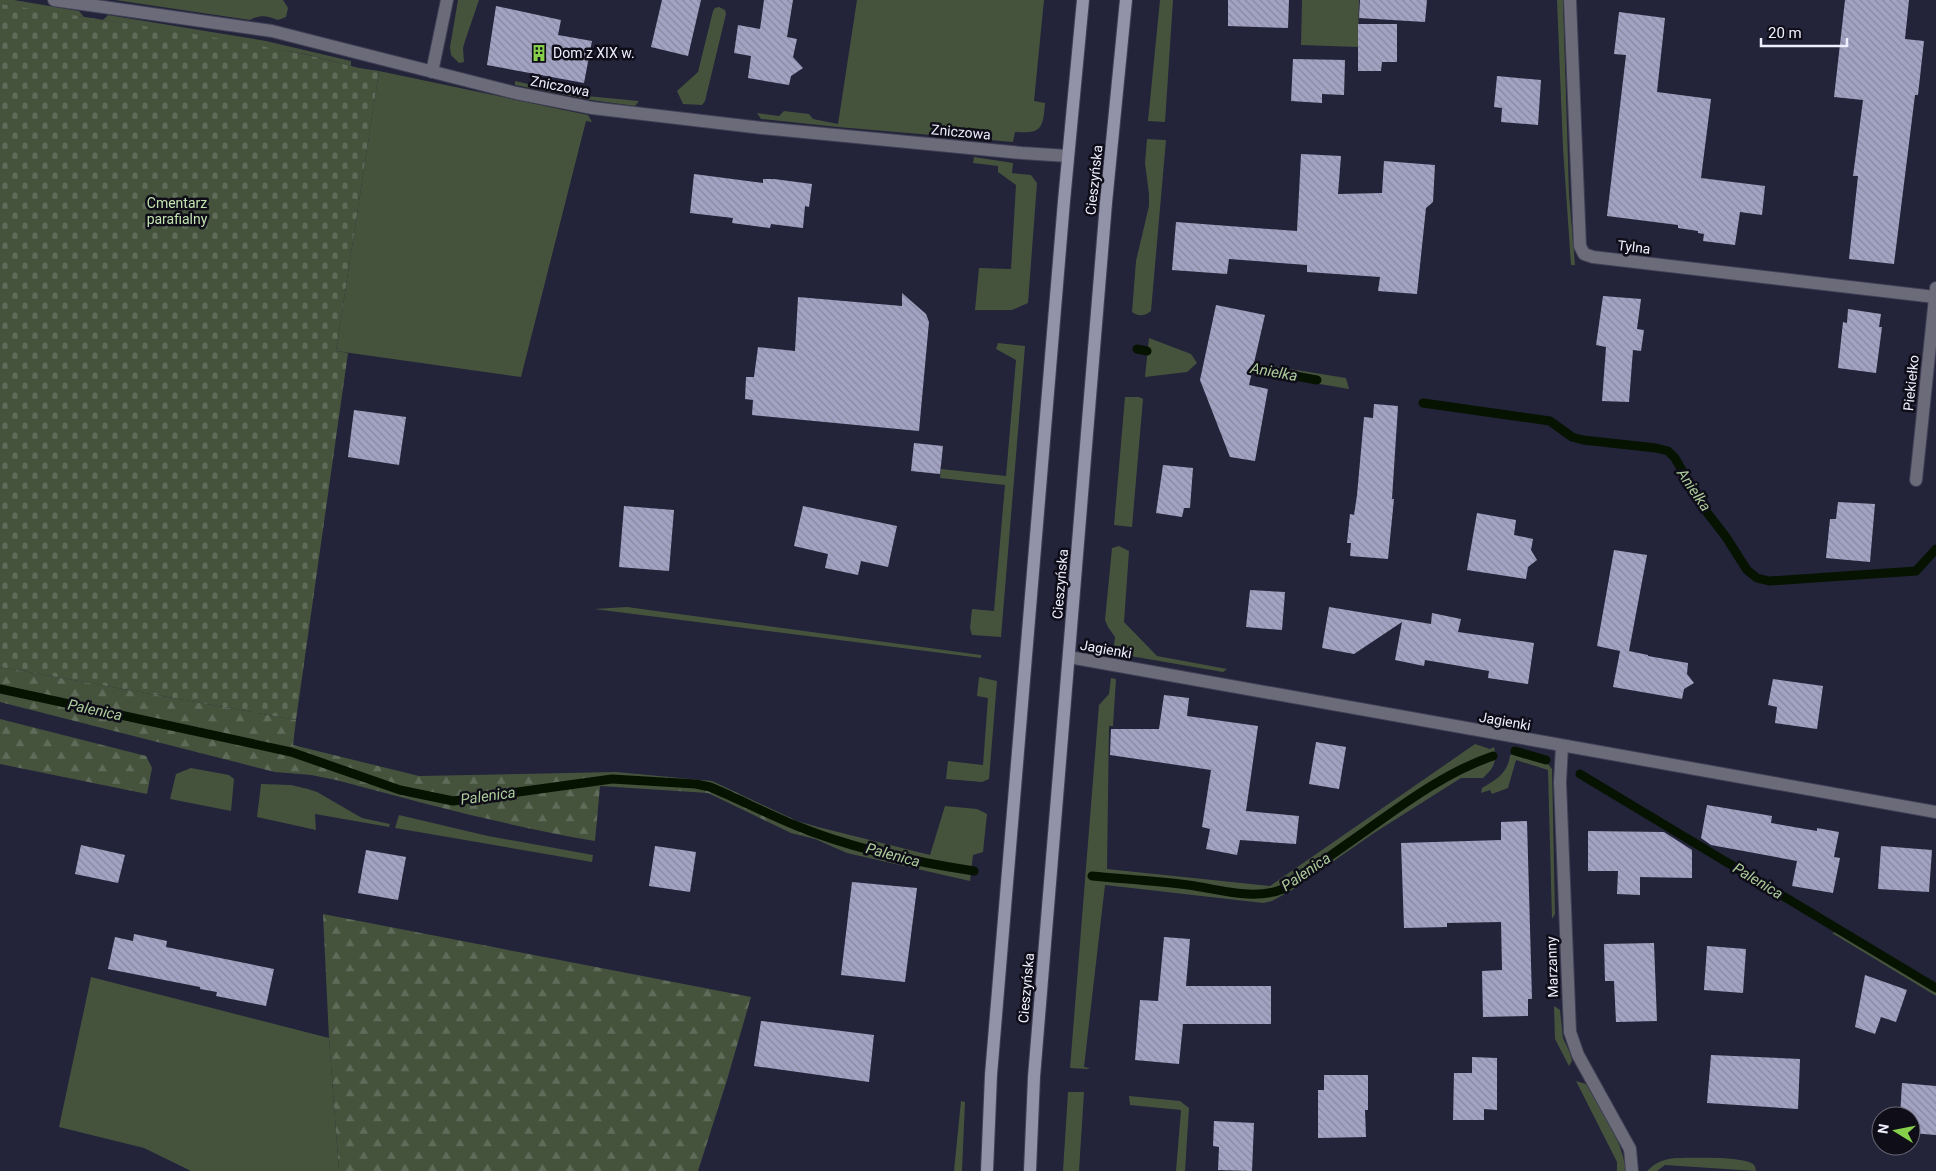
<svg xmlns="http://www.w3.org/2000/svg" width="1936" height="1171" viewBox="0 0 1936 1171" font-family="Roboto,sans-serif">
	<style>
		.grass { fill: #45533d }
		.forest { fill: url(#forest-firs) }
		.cemetery { fill: url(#cemetery-stones) }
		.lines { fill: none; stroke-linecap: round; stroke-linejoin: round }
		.stream { stroke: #061300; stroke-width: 9 }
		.building { fill: url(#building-back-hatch) }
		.street-casing { stroke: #3f3f56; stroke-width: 14 }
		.secondary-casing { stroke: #3f3f56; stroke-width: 14 }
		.street { stroke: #6b6b79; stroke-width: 12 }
		.secondary { stroke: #9293a8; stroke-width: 12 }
		.labels { text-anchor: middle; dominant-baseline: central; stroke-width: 5; stroke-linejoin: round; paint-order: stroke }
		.poi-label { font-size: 14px; fill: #eef; stroke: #0e0d18; text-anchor: start }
		.street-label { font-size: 14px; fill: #eef; stroke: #0e0d18 }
		.park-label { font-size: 14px; fill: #c3e3b0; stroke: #0e0d18 }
		.water-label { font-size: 15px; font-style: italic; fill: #accb99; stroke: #0e0d18 }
	</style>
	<defs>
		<pattern id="forest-firs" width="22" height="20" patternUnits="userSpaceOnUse" patternTransform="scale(1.25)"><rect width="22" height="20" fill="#45533d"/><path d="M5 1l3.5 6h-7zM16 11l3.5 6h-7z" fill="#606c5a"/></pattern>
		<pattern id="cemetery-stones" width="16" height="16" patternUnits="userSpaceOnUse" patternTransform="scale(1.25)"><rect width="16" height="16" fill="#45533d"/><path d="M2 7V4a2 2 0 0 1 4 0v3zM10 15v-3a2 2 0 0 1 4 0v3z" fill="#606c5a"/></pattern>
		<pattern id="building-back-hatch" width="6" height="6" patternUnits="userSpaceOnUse" patternTransform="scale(1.25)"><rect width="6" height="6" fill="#a2a2c2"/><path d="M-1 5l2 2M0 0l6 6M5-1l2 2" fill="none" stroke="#87879f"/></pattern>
	</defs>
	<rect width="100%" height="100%" fill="#23233a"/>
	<g class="grass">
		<path d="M 0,0 L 14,0 L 79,11 L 84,17 L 0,10 Z"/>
		<path d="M 115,0 L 283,0 L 288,8 L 286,17 L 278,20 C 267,16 261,14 250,20 Z"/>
		<path d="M 458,0 L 479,0 L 465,41 L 463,48 L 464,62 L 459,63 L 451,55 L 450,47 Z"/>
		<path d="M 857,0 L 1044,0 L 1034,101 L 1045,103 C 1043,128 1042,134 1015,132 L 1013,142 L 838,127 L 761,119 L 757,113 L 779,116 L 784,111 L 809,114 L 813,119 L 838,124 Z"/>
		<path d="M 1160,0 L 1173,0 L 1165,122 L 1148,121 Z"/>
		<path d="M 1302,0 L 1359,0 L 1358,47 L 1301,45 Z"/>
		<path d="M 1557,0 L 1563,0 L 1569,194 L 1575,265 L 1571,265 L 1563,148 Z"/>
		<path d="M 719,7 L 725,10 L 726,14 L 705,101 L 702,105 L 683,104 L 677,91 L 698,72 L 713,11 L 715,8 Z"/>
		<path d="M 108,15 L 266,41 L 351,61 L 351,66 L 305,54 L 103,20 Z"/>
		<path d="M 379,71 L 588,115 L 592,122 L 586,121 L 521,377 L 336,351 Z"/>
		<path d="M 515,81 L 576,95 L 639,101 L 635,106 L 591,100 L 515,85 Z"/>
		<path d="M 1147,139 L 1166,140 L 1151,311 C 1145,316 1139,317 1132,312 L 1136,261 L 1149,206 L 1149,194 L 1145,163 Z"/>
		<path d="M 974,157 L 1013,163 L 1012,173 L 1031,175 L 1037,183 L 1028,303 L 1012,310 L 975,310 L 979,268 L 1011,269 L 1016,185 L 998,172 L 998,166 L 973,163 Z"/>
		<path d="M 1149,338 L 1191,354 L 1197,363 L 1187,372 L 1145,377 Z"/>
		<path d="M 998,343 L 1025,346 L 1001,637 L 972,635 L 970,628 L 972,609 L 994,611 L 1005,485 L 940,478 L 941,469 L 1006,476 L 1016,360 L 996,349 Z"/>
		<path d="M 1229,359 L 1346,378 L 1349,389 L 1221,367 Z"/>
		<path d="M 1125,397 L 1139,397 L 1143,399 L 1132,527 L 1114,525 Z"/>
		<path d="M 1119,546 L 1129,551 L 1124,622 L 1157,656 L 1227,669 L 1223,672 L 1113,653 L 1115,637 L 1108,627 L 1105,620 L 1112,548 Z"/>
		<path d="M 627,607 L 981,655 L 981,658 L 594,609 Z"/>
		<path d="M 979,677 L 997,681 L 989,779 L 982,782 L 946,779 L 948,761 L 983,765 L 988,698 L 977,696 Z"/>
		<path d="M 1111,678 L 1116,679 L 1113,726 L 1109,726 L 1107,869 L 1270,886 L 1475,744 L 1490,749 L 1494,747 C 1497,762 1494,768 1483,778 L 1461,778 L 1374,833 L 1292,890 L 1272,901 L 1263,903 L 1105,885 L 1084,1067 L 1090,1068 L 1087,1069 L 1070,1068 L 1099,705 L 1109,694 Z"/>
		<path d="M 1514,754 L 1547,763 L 1552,769 L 1555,914 L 1552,919 L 1548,770 L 1516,760 L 1508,788 L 1492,794 L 1490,790 L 1481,793 L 1482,788 C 1497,779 1508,773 1510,755 Z"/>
		<path d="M 191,768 L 229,775 L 234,779 L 231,811 L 170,799 L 176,774 Z"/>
		<path d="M 261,784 L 291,785 L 308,789 L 317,792 L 362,818 L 390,824 L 389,827 L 315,814 L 316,830 L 257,817 Z"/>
		<path d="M 945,806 L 977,809 L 987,814 L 983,852 L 973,855 L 970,881 L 847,853 L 815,839 L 818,827 L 930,855 Z"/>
		<path d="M 399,815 L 488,836 L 593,855 L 592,862 L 395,828 Z"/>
		<path d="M 1845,930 L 1936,983 L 1936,996 L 1832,933 Z"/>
		<path d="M 91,977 L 329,1038 L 339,1171 L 191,1171 L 144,1148 L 59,1127 Z"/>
		<path d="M 1554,1006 L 1560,1010 L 1563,1038 L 1570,1053 L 1572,1061 L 1569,1066 L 1555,1039 Z"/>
		<path d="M 1576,1081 L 1586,1084 C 1602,1111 1622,1139 1626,1171 L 1617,1171 L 1617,1162 Z"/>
		<path d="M 1068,1092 L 1084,1092 L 1079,1171 L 1063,1171 Z"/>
		<path d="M 1129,1096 L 1180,1101 L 1189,1108 L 1185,1171 L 1176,1171 L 1181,1110 L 1130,1105 Z"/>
		<path d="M 961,1101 L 965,1102 L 962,1171 L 954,1171 Z"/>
		<path d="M 1676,1158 C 1691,1158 1742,1156 1753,1164 C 1756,1167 1755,1167 1756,1171 L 1665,1165 L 1657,1171 L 1647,1171 C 1656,1162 1664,1159 1676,1158 Z"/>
	</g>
	<g class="forest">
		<path d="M 0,667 L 296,720 L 293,745 L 419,776 L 616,772 L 712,781 L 797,821 L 818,827 L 815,839 L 791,833 L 708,793 L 600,786 L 595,841 C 507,826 422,803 336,780 L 311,775 L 275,772 L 0,702 Z"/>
		<path d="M 0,719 L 146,756 L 152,768 L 147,794 L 0,764 Z"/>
		<path d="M 323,914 L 751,997 L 727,1080 L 698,1171 L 339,1171 L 329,1038 Z"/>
	</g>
	<path class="cemetery" d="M 0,4 L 189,33 L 304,54 L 359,68 L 379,71 L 336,351 L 348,353 L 296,720 L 0,667 Z"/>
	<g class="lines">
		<g class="stream">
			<path d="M 1137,349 L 1147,351"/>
			<path d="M 1241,366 L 1317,380"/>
			<path d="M 1423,403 L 1550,421 L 1572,437 L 1583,440 L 1656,448 L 1668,451 L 1675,458 L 1702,506 L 1726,537 L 1747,570 L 1757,578 L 1769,581 L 1916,571 L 1936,549"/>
			<path d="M 0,689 L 291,752 L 400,790 L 453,801 L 612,779 L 696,784 L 710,787 C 739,799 767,814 797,826 C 853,849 915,862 974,871"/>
			<path d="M 1515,751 L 1546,760"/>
			<path d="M 1580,774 L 1936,988"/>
			<path d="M 1092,876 C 1124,879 1156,881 1188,885 C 1219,889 1253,901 1283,889 C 1310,870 1337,851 1364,832 C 1405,803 1446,772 1493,756"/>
		</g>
	</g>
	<g class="building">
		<path d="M 662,0 L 701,0 L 688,56 L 651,47 Z"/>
		<path d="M 764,0 L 793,0 L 787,37 L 797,39 L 793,57 L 803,68 L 791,76 L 789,85 L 748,78 L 751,56 L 734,53 L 738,25 L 760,29 Z"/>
		<path d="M 1228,0 L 1289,0 L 1288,28 L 1228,26 Z"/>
		<path d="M 1360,0 L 1427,0 L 1425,22 L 1359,18 Z"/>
		<path d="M 1845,0 L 1909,0 L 1905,39 L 1924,41 L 1918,95 L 1915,95 L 1894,264 L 1849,259 L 1858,176 L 1853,176 L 1863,100 L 1834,97 Z"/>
		<path d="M 496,6 L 561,20 L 558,35 L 592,41 L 584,83 L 487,65 Z"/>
		<path d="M 1619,12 L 1665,18 L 1657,92 L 1711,99 L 1701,178 L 1765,186 L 1762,215 L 1740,212 L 1735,245 L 1703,241 L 1704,234 L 1698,233 L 1698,231 L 1678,228 L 1678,225 L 1607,216 L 1626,55 L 1614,54 Z"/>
		<path d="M 1358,24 L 1397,24 L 1397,62 L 1382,62 L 1381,71 L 1358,71 Z"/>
		<path d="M 1293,59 L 1345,60 L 1344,95 L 1322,94 L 1322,103 L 1291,101 Z"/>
		<path d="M 1497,76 L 1541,80 L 1538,125 L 1501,122 L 1502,108 L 1494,107 Z"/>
		<path d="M 1301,154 L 1341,156 L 1338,194 L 1382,193 L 1384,161 L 1435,165 L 1433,202 L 1426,208 L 1417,294 L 1378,291 L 1380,277 L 1307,272 L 1307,265 L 1229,259 L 1227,274 L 1172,270 L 1176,222 L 1297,231 Z"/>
		<path d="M 694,174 L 763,183 L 763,179 L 774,179 L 812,184 L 809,207 L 805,206 L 803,228 L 771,224 L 770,228 L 732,223 L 733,218 L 690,213 Z"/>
		<path d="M 902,293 L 926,314 L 929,322 L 919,431 L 752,415 L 753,400 L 745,399 L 746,377 L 754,377 L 758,347 L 795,351 L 798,297 L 902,306 Z"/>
		<path d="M 1603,296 L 1641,299 L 1637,329 L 1644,330 L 1641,351 L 1633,350 L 1629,402 L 1602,401 L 1606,347 L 1596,345 Z"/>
		<path d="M 1216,305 L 1265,315 L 1249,385 L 1268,389 L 1255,461 L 1230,457 L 1200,380 Z"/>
		<path d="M 1848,309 L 1881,314 L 1879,327 L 1882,327 L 1876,373 L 1838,368 L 1843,322 L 1847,323 Z"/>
		<path d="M 1374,404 L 1398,406 L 1392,499 L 1394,499 L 1388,559 L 1350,556 L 1351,543 L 1347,543 L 1350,514 L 1354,515 L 1357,495 L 1364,417 L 1373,418 Z"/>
		<path d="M 354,410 L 406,417 L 399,465 L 348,457 Z"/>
		<path d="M 914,443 L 943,446 L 940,474 L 911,471 Z"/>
		<path d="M 1163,465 L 1193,468 L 1190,508 L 1184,508 L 1182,517 L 1156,513 Z"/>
		<path d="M 1838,502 L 1875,504 L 1870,562 L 1826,558 L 1830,519 L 1836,519 Z"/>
		<path d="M 624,506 L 674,510 L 669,571 L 619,567 Z"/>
		<path d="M 803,506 L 897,526 L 888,567 L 861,561 L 858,575 L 825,568 L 828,554 L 794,546 Z"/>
		<path d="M 1477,513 L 1516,520 L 1514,535 L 1533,539 L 1531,550 L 1537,560 L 1528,567 L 1526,579 L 1467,570 Z"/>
		<path d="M 1614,550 L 1647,555 L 1629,651 L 1648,655 L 1648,656 L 1688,663 L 1687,674 L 1694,683 L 1684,689 L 1682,699 L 1613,687 L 1620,651 L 1597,646 Z"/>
		<path d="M 1250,590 L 1285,592 L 1282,630 L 1246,627 Z"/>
		<path d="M 1329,607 L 1431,624 L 1432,613 L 1461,619 L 1458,632 L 1534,643 L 1528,684 L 1488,678 L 1489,671 L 1425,660 L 1424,666 L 1395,660 L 1402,622 L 1354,654 L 1322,648 Z"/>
		<path d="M 1773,679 L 1823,686 L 1817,729 L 1775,723 L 1777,707 L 1768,705 Z"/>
		<path d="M 1164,695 L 1189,698 L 1187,716 L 1258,726 L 1246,811 L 1299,816 L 1296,844 L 1240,840 L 1237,855 L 1206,849 L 1210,829 L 1202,827 L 1211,770 L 1110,755 L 1111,729 L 1159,729 Z"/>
		<path d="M 1316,742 L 1346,747 L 1339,789 L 1309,784 Z"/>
		<path d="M 1707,805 L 1772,816 L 1771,823 L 1817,831 L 1817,828 L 1839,832 L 1834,857 L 1840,858 L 1833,893 L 1792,886 L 1797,861 L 1711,845 L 1701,838 Z"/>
		<path d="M 1527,821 L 1532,999 L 1528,999 L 1528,1016 L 1483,1017 L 1482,971 L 1502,970 L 1501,922 L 1447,923 L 1447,927 L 1404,928 L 1401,843 L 1501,840 L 1501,822 Z"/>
		<path d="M 1588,831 L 1664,832 L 1692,850 L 1692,878 L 1640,877 L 1640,895 L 1617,894 L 1618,871 L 1588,871 Z"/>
		<path d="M 81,845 L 125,855 L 118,883 L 75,874 Z"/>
		<path d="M 655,846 L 696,852 L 690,892 L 649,886 Z"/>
		<path d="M 1881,846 L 1932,850 L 1929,892 L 1878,889 Z"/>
		<path d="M 366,850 L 406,857 L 398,900 L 358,893 Z"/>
		<path d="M 852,882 L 917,888 L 905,982 L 841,975 Z"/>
		<path d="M 134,934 L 167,941 L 166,947 L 274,969 L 266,1006 L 216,996 L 217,992 L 200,989 L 200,987 L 108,969 L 115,937 L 133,941 Z"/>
		<path d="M 1164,937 L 1190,939 L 1186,986 L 1271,986 L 1271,1024 L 1183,1024 L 1179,1064 L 1135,1060 L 1140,1000 L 1158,1001 Z"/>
		<path d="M 1654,943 L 1657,1021 L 1616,1022 L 1614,981 L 1605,981 L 1604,944 Z"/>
		<path d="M 1707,946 L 1746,949 L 1743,993 L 1704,990 Z"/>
		<path d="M 1865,975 L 1907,990 L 1896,1022 L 1881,1017 L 1875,1034 L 1855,1027 Z"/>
		<path d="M 761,1021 L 874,1035 L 869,1082 L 754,1066 Z"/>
		<path d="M 1711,1055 L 1800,1059 L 1798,1109 L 1707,1103 Z"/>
		<path d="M 1472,1057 L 1497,1058 L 1497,1110 L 1484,1109 L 1484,1120 L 1453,1120 L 1454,1073 L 1472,1073 Z"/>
		<path d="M 1324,1075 L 1368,1075 L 1368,1110 L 1365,1110 L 1366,1137 L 1318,1138 L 1318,1090 L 1324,1090 Z"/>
		<path d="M 1902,1083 L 1936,1086 L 1936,1135 L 1911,1133 L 1911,1116 L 1900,1116 Z"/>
		<path d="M 1214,1121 L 1254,1123 L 1252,1171 L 1218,1170 L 1219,1147 L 1213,1146 Z"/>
	</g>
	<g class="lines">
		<g class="street-casing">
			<g id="street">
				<path d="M 54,0 L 272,31 L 516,93 L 592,108 L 762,128 L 1022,153 L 1068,156"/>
				<path d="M 1570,0 L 1580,246 L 1584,254 L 1593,257 L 1935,297"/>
				<path d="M 432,72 L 447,0"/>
				<path d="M 1916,480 L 1936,288"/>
				<path d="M 1069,657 L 1936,812"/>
				<path d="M 1562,746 L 1560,782 L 1570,1032 L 1578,1055 L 1630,1149 L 1632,1171"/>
			</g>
		</g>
		<g class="secondary-casing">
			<g id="secondary">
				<path d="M 987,1171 L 991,1075 L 1064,201 L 1083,0"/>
				<path d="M 1030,1171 L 1034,1077 L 1106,203 L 1126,0"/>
			</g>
		</g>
		<use href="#street" class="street"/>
		<use href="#secondary" class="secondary"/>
	</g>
	<defs>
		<g id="building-bare" transform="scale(1.35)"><path d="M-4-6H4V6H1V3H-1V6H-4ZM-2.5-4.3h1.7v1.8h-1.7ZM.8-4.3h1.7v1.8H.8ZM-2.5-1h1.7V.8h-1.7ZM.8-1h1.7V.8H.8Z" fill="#86cf4b" stroke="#0e0d18" stroke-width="2.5" paint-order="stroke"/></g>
	</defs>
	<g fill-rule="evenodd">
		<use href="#building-bare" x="539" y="53"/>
	</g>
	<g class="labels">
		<g class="poi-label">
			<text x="553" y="53">Dom z XIX w.</text>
		</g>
		<g class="street-label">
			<text transform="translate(560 86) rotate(11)">Zniczowa</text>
			<text transform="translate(961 132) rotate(5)">Zniczowa</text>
			<text transform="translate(1094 180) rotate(-84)">Cieszyńska</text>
			<text transform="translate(1634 247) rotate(7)">Tylna</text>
			<text transform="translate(1911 383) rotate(-84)">Piekiełko</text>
			<text transform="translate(1060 584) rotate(-85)">Cieszyńska</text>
			<text transform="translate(1106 649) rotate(10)">Jagienki</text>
			<text transform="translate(1505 721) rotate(10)">Jagienki</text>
			<text transform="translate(1552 967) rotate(-92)">Marzanny</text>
			<text transform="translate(1026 988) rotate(-85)">Cieszyńska</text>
		</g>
		<g class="park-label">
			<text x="177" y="203">Cmentarz<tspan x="177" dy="16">parafialny</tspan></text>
		</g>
		<g class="water-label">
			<text transform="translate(1274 372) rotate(10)">Anielka</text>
			<text transform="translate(1694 490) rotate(56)">Anielka</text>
			<text transform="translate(95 710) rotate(12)">Palenica</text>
			<text transform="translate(488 796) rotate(-8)">Palenica</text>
			<text transform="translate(893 855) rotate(15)">Palenica</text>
			<text transform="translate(1306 872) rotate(-34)">Palenica</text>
			<text transform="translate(1758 881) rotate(31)">Palenica</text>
		</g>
	</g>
	<g transform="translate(1896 1131) rotate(280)"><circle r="24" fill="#0e0d18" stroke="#686774"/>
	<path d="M0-4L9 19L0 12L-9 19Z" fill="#86cf4b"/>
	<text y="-8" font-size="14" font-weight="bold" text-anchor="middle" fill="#eeeeff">N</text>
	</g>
	<path d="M1761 38v8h86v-8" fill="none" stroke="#eeeeff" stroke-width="2.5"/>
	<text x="1768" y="38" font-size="15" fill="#eeeeff" stroke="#0e0d18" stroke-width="4" paint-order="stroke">20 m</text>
</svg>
